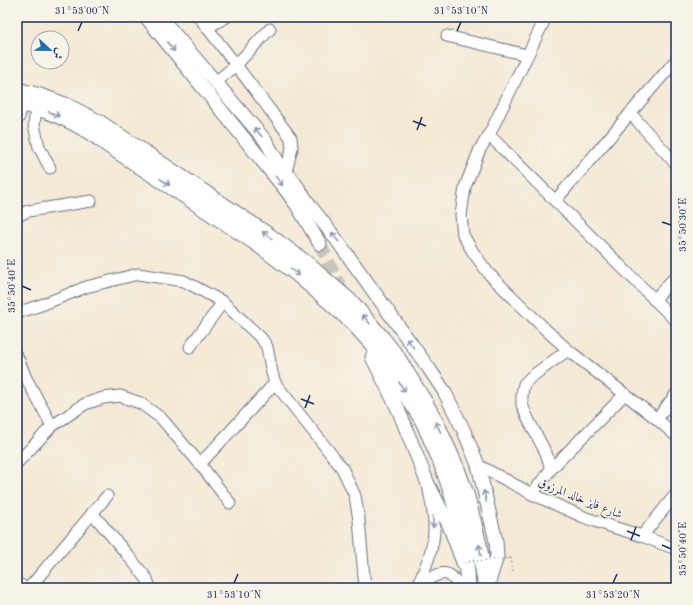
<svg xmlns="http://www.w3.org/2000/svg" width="693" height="605" viewBox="0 0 693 605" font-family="'Old Standard TT',Amiri,serif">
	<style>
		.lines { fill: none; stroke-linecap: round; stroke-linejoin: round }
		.major-tunnel { stroke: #c9c4bc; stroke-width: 13; stroke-dasharray: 13 6; stroke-linecap: butt }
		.minor-casing { stroke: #677087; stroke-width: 13 }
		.major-casing { stroke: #677087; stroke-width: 15 }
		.highway-casing { stroke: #677087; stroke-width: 17 }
		.path { stroke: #677087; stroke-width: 1.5; stroke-dasharray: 1 3; stroke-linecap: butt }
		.minor { stroke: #fff; stroke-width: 11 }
		.major { stroke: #fff; stroke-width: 13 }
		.highway { stroke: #fff; stroke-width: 15 }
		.path-bridge { stroke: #677087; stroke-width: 1.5; stroke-dasharray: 1 3; stroke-linecap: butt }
		.oneway { stroke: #8d97ae }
		.ticks { fill: none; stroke: #1b2f5e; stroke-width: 1.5 }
		.labels { text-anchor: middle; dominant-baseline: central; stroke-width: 3; stroke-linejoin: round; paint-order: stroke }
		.street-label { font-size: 12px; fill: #1b2f5e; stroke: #f7f3e8 }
		.neatline { fill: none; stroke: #1b2f5e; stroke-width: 1.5 }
		.ticks-label { font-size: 10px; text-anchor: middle; fill: #1b2f5e }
	</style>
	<rect width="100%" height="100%" fill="#f7f3e8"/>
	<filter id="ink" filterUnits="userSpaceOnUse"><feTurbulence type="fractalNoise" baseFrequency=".025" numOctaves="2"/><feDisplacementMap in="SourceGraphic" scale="8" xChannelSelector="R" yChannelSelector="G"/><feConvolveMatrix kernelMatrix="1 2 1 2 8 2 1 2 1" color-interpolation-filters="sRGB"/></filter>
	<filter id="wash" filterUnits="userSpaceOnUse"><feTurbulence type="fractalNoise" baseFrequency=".012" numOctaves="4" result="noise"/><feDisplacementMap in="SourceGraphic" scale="16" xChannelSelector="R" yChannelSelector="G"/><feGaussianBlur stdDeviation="0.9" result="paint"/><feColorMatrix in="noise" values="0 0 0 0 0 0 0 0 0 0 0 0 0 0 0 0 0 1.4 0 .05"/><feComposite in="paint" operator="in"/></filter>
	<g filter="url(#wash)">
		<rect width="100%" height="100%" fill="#f4e9d4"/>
	</g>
	<g filter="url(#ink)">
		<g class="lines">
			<path class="major-tunnel" d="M 320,244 L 344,295"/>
			<g class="minor-casing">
				<g id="minor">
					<path d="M 199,17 L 236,65 L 291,138 L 292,148 L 286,172"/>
					<path d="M 546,17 L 489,135 L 676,321"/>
					<path d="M 207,28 L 226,17"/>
					<path d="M 447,36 L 527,55"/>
					<path d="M 216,82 L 236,65 L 270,29"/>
					<path d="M 36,108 L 34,125 L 39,147 L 50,168"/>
					<path d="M 630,113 L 676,164"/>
					<path d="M 17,120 L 19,117 L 20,103"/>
					<path d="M 489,135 L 480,149 L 465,187 L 461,215 L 463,235 L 473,252 L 489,274 L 545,329 L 568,350 L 657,419"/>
					<path d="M 555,201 L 676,60"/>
					<path d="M 17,216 L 28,211 L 91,201"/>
					<path d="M 654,300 L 676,276"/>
					<path d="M 17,313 L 44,304 L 86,287 L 138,274 L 184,281 L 223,302 L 262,339 L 267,347 L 272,373 L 275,383 L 342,468 L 355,496 L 359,520 L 365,588"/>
					<path d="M 190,347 L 223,302"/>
					<path d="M 17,356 L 26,378 L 52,426"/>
					<path d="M 676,394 L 657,419 L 676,436"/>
					<path d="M 17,463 L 52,426 L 85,404 L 103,398 L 120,396 L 140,403 L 161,418 L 200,464 L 230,503"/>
					<path d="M 200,464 L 275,383"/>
					<path d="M 478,465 L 532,494 L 586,518 L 613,527 L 642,536 L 676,549"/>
					<path d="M 551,469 L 625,394"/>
					<path d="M 532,494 L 551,469 L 546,453 L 529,421 L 522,405 L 522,394 L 524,384 L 531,377 L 568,350"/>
					<path d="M 92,513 L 126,553 L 147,579 L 150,588"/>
					<path d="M 642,536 L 676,494"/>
					<path d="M 17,583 L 25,588"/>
					<path d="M 417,587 C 433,577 448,562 459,588"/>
					<path d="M 29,588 L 107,496"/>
					<path d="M 417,588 C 425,568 435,547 434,525 C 434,513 431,501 429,490"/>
				</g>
			</g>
			<g class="major-casing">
				<g id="major">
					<path d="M 146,17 L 285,189 L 296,204 L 320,244"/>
					<path d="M 160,17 L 265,140 L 278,162 L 294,182 L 311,207 L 336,239 L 430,370 L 444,391 L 464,431 L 478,465 L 496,541 L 497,556 L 487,588"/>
					<path d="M 372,357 L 398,409 L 428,484 L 449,525 L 464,565"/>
				</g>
			</g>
			<g class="highway-casing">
				<g id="highway">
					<path d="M 17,90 L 40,96 L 65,105 L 100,123 L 271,237 L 306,263 L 353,304 L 382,338 L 397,357 L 427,406 L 440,431 L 457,469 L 466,494 L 473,520 L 479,545 L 486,588"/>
					<path d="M 17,103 C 43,108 69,119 91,133 C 99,138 106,144 114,149 L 256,243 L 296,273 L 331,303 L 354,324 L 372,344 L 397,380 L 423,421 L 440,460 L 451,491 L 465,544 L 468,588"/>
				</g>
			</g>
			<path class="path" d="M 511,558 L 513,572"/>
			<use href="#minor" class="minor"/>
			<use href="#major" class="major"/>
			<use href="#highway" class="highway"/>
			<path class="path-bridge" d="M 465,562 L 511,558"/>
		</g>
		<defs><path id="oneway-shaft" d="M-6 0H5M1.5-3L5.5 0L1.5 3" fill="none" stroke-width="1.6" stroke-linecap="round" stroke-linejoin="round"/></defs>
		<g class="oneway">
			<use href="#oneway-shaft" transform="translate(171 47) rotate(51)"/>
			<use href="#oneway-shaft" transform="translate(54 114) rotate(24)"/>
			<use href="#oneway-shaft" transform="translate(258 132) rotate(-130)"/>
			<use href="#oneway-shaft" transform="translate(279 181) rotate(52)"/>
			<use href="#oneway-shaft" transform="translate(165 182) rotate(33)"/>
			<use href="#oneway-shaft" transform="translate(267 235) rotate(-145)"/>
			<use href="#oneway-shaft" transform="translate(335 237) rotate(-127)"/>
			<use href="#oneway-shaft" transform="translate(295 272) rotate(38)"/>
			<use href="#oneway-shaft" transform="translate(366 319) rotate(-131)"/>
			<use href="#oneway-shaft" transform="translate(410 343) rotate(-126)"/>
			<use href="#oneway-shaft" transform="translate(402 387) rotate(57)"/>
			<use href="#oneway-shaft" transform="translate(438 427) rotate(-117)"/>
			<use href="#oneway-shaft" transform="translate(485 496) rotate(-103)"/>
			<use href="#oneway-shaft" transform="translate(433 522) rotate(87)"/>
			<use href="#oneway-shaft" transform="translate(480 550) rotate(-100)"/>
		</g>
	</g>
	<path class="ticks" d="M 78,31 L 82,22M 457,31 L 461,22M 413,121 L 426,126M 417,130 L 422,117M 662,222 L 671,225M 22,286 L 31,290M 301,399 L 314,404M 305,408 L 310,395M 627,531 L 640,536M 631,540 L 636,527M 662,545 L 671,549M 234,583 L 238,574M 613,583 L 617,574"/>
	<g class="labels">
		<g class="street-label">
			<text transform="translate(580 499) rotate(22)">شارع فايز خالد المرزوق</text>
		</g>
	</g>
	<rect width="693" height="605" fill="none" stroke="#f7f3e8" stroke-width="44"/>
	<g transform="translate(50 50) rotate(112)"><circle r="19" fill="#f7f3e8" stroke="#9fa5b1"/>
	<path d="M0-3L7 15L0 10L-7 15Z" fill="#1f6fb2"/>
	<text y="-6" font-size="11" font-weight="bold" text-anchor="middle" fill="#1b2f5e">ش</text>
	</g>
	<rect x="22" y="22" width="649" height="561" class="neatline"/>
	<g class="ticks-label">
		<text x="82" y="14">31°53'00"N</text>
		<text x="461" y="14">31°53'10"N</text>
		<text transform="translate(682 225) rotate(-90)" y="4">35°50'30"E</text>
		<text transform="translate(11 286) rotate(-90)" y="4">35°50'40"E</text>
		<text transform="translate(682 549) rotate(-90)" y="4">35°50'40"E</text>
		<text x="234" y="598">31°53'10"N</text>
		<text x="613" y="598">31°53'20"N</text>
	</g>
</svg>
